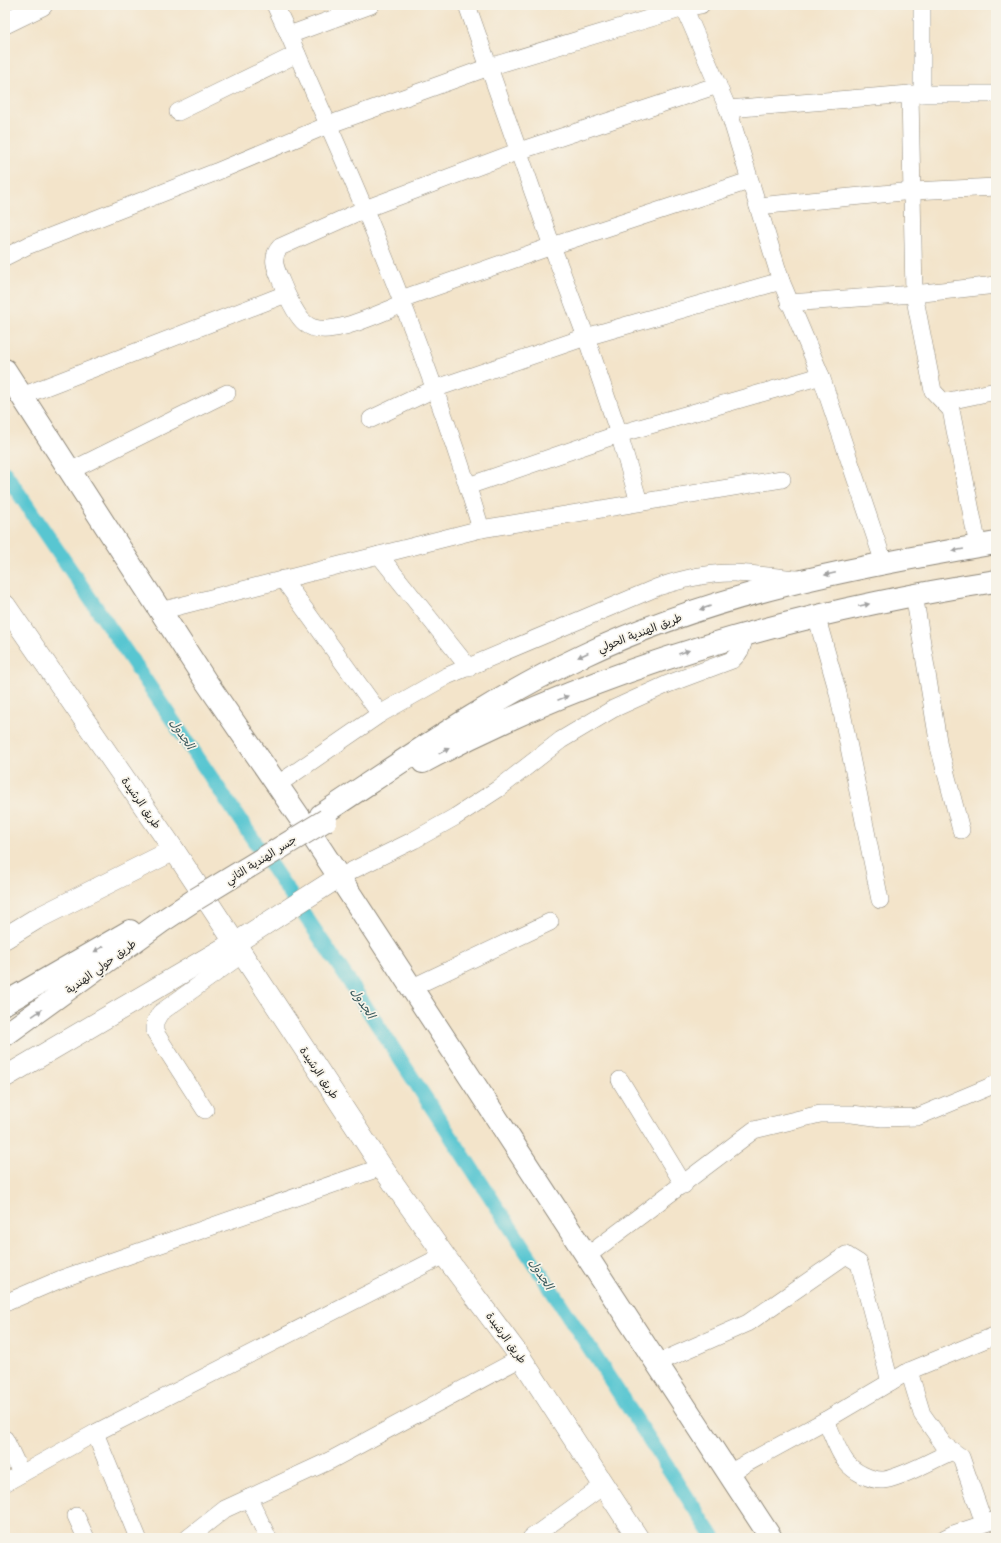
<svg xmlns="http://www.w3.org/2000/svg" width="1001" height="1543" viewBox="0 0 1001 1543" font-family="'Shantell Sans','Playpen Sans Arabic',sans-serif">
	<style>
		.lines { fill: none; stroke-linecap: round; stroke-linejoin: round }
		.canal { stroke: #59c6d1; stroke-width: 15 }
		.minor-casing { stroke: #8f887a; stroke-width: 18 }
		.tertiary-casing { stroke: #8f887a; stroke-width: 22 }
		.secondary-casing { stroke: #8f887a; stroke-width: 24 }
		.trunk-casing { stroke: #8f887a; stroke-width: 24 }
		.minor { stroke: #fff; stroke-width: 17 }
		.tertiary { stroke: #fff; stroke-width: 21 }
		.secondary { stroke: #fff; stroke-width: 22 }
		.trunk { stroke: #fff; stroke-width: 22 }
		.trunk-bridge-casing { stroke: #8f887a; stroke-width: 24; stroke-linecap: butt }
		.trunk-bridge { stroke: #fff; stroke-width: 22 }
		.oneway { fill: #a0a0a0 }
		.labels { text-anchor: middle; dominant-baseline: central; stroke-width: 3.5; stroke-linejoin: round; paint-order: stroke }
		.street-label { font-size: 11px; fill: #2b2b2b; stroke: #f7f3e8 }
		.water-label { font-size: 12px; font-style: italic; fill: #395a5d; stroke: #f7f3e8 }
	</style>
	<rect width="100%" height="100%" fill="#f7f3e8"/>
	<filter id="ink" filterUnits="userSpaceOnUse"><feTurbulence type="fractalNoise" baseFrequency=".025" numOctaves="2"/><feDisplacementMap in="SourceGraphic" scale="8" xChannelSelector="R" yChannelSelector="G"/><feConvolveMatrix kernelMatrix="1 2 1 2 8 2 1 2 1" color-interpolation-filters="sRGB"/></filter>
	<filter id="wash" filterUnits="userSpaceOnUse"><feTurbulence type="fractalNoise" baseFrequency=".012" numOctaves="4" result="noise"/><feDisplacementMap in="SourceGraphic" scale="16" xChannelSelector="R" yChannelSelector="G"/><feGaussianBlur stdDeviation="0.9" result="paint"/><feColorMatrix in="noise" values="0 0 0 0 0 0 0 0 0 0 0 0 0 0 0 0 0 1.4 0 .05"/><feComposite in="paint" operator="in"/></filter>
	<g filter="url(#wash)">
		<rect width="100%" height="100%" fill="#f3e4ca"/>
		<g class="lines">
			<path class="canal" d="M 5,473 L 341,969 L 714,1538"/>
		</g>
	</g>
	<g filter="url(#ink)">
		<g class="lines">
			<g class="minor-casing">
				<g id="minor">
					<path d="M 275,5 L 289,35"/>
					<path d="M 371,5 L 289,35 C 314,94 341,152 365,210 C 409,315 448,421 481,529"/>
					<path d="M 467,5 L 552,246 L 586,337 L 619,434 L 639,502"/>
					<path d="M 683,5 L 728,109 L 781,281 L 821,376 L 884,563"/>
					<path d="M 922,5 L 922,94"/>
					<path d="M 910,94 L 914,294 L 933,391 L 951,410 L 978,546"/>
					<path d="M 728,109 L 910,94 L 996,94"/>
					<path d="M 178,112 L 297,54"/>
					<path d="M 758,206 L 913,191 L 996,187"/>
					<path d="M 5,257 L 29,245 L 216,172 L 328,125 L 489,67 L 684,8 L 701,5"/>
					<path d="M 401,299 L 552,246 L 749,181"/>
					<path d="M 789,303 L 914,294 L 996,285"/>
					<path d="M 403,304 C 381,312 325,342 305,323 C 296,316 285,291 281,281 C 276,269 270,258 280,247 L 365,209 L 519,151 L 718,85"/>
					<path d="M 22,396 L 286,294"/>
					<path d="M 944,402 L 996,391"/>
					<path d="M 371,419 L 434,389 L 586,337 L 781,281"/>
					<path d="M 70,471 L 227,393"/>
					<path d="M 468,486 L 619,434 L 821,376"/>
					<path d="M 379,555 L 469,668"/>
					<path d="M 283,579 L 380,714"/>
					<path d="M 914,594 L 939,747 L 961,830"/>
					<path d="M 160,611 L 481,529 L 782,479"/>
					<path d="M 816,615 L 838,693 L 880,900"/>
					<path d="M 277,785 L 380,714 L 447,676 L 658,587 C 683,579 709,572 735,573 C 755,574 776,577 797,579"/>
					<path d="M 339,877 L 414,840 L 455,817 L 498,789 L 561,740 L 613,709 L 668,684 L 732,660 C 740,653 745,645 743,634"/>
					<path d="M 411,988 L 550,922"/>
					<path d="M 620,1080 L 684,1185"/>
					<path d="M 205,1110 L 155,1032 L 155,1022 L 160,1013 L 241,955"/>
					<path d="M 587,1256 L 754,1130 L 820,1114 L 852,1114 L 882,1118 L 917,1117 L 996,1084"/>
					<path d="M 5,1303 L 61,1279 L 382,1167"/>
					<path d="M 657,1363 L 748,1323 L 846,1255 L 859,1263 L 890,1382"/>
					<path d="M 909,1371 L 922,1414 L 944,1445 L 961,1457 L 984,1523"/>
					<path d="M 826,1420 C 832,1434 837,1450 846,1462 C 854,1472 871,1481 884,1480 C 905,1476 932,1460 953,1451"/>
					<path d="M 95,1433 L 138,1538"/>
					<path d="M 5,1439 L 21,1473"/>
					<path d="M 729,1473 L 826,1420 L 909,1371 L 996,1335"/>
					<path d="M 5,1483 L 95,1433 L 444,1255"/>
					<path d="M 249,1498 L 268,1538"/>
					<path d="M 76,1516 L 86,1538"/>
					<path d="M 188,1538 L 225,1509 L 331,1460 L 521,1358"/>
					<path d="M 531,1538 L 603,1486"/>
					<path d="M 945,1538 L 953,1534 L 996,1520"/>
				</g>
			</g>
			<g class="tertiary-casing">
				<g id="tertiary">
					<path d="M 5,23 L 42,5"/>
					<path d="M 5,605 L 174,850 L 382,1167 L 444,1255 L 521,1358 L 638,1538"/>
					<path d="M 5,938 L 36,919 L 174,850"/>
					<path d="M 234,944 L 339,877"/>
					<path d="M 5,1077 L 233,943"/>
				</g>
			</g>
			<g class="secondary-casing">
				<path id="secondary" d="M 5,370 L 205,680 L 313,837 L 771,1538"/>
			</g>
			<g class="trunk-casing">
				<g id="trunk">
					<path d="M 423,762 C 601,666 797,612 996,581"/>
					<path d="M 321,815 C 406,759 489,700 580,657 C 711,594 854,567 996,543"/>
					<path d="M 5,1003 L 130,931"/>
					<path d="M 5,1035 L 161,922 L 196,899"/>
				</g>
			</g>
			<use href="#minor" class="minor"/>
			<use href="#tertiary" class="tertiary"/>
			<use href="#secondary" class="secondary"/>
			<use href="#trunk" class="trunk"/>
			<g class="trunk-bridge-casing">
				<path id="trunk-bridge" d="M 196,899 L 326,820"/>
			</g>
			<use href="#trunk-bridge" class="trunk-bridge"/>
		</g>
		<defs><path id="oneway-solid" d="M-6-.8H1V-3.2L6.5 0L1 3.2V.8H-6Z"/></defs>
		<g class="oneway">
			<use href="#oneway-solid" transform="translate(958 550) rotate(170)"/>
			<use href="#oneway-solid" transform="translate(830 574) rotate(168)"/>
			<use href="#oneway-solid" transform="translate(864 605) rotate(-12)"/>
			<use href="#oneway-solid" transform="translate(705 608) rotate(161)"/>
			<use href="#oneway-solid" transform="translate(684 652) rotate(-19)"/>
			<use href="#oneway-solid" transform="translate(583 655) rotate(156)"/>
			<use href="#oneway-solid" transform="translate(563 698) rotate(-22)"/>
			<use href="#oneway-solid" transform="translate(444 751) rotate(-27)"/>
			<use href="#oneway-solid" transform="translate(99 949) rotate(150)"/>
			<use href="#oneway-solid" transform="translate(37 1013) rotate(-35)"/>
		</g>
	</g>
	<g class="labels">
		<g class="street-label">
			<text transform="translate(640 633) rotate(-21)">طريق الهندية الحولي</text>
			<text transform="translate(141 803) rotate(55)">طريق الرشيدة</text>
			<text transform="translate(261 860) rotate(-32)">جسر الهندية الثاني</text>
			<text transform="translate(101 967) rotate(-36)">طريق حولي الهندية</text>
			<text transform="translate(319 1073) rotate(56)">طريق الرشيدة</text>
			<text transform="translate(506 1338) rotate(54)">طريق الرشيدة</text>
		</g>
		<g class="water-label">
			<text transform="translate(182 734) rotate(56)">الجدول</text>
			<text transform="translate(363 1003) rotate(57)">الجدول</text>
			<text transform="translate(541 1274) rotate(57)">الجدول</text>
		</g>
	</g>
	<rect width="1001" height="1543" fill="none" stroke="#f7f3e8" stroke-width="20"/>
</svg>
